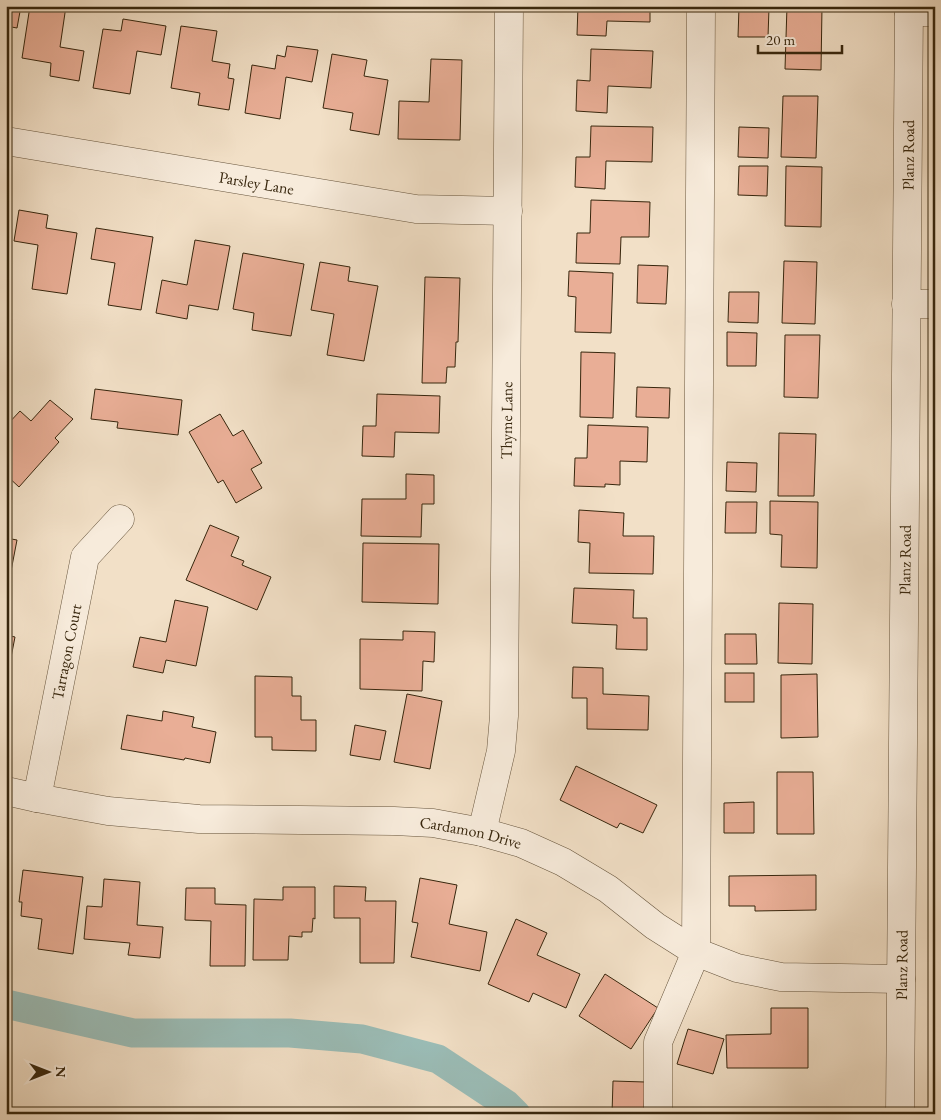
<svg xmlns="http://www.w3.org/2000/svg" width="941" height="1120" viewBox="0 0 941 1120" font-family="'EB Garamond',serif">
	<style>
		.lines { fill: none; stroke-linecap: round; stroke-linejoin: round }
		.canal { stroke: #9bbdb7; stroke-width: 29 }
		.building { fill: #e9ae96; stroke: #37260d }
		.minor-casing { stroke: #66543c; stroke-width: 29 }
		.minor { stroke: #f7ebdb; stroke-width: 28 }
		.labels { text-anchor: middle; dominant-baseline: central; stroke-width: 5; stroke-linejoin: round; paint-order: stroke }
		.street-label { font-size: 16px; fill: #37260d; stroke: #f7ebdb }
	</style>
	<rect width="100%" height="100%" fill="#f2e0c7"/>
	<filter id="stains"><feTurbulence type="fractalNoise" baseFrequency=".004" numOctaves="4"/><feColorMatrix values="0 0 0 0 .2 0 0 0 0 .09 0 0 0 0 .02 0 0 0 .5 -.17"/></filter>
	<radialGradient id="worn" r=".72"><stop offset=".6" stop-color="#630" stop-opacity="0"/><stop offset="1" stop-color="#630" stop-opacity=".3"/></radialGradient>
	<g class="lines">
		<path class="canal" d="M 6,1004 L 133,1033 L 290,1033 L 362,1039 L 438,1059 L 506,1104 L 516,1114"/>
	</g>
	<g class="building">
		<path d="M 6,6 L 21,6 L 17,28 L 6,26 Z"/>
		<path d="M 30,6 L 66,6 L 60,47 L 84,51 L 79,81 L 50,76 L 51,63 L 22,58 Z"/>
		<path d="M 578,6 L 650,6 L 650,22 L 607,21 L 606,36 L 577,35 Z"/>
		<path d="M 787,6 L 822,7 L 821,70 L 785,69 Z"/>
		<path d="M 739,7 L 769,8 L 768,37 L 738,37 Z"/>
		<path d="M 123,19 L 166,26 L 161,55 L 137,51 L 130,94 L 93,88 L 103,29 L 121,31 Z"/>
		<path d="M 181,26 L 217,31 L 212,61 L 230,64 L 228,78 L 234,79 L 229,110 L 198,105 L 200,93 L 171,88 Z"/>
		<path d="M 287,46 L 318,50 L 312,82 L 286,77 L 280,119 L 245,113 L 252,65 L 275,69 L 277,55 L 285,57 Z"/>
		<path d="M 591,49 L 653,51 L 651,88 L 608,86 L 607,113 L 576,111 L 577,80 L 590,81 Z"/>
		<path d="M 332,54 L 367,60 L 364,76 L 388,80 L 379,135 L 350,130 L 353,113 L 323,108 Z"/>
		<path d="M 431,59 L 462,60 L 460,140 L 398,139 L 399,101 L 429,102 Z"/>
		<path d="M 783,96 L 818,96 L 816,158 L 781,157 Z"/>
		<path d="M 591,126 L 653,127 L 652,162 L 606,161 L 605,189 L 575,187 L 576,157 L 590,157 Z"/>
		<path d="M 739,127 L 769,128 L 768,158 L 738,157 Z"/>
		<path d="M 739,166 L 768,166 L 767,196 L 738,195 Z"/>
		<path d="M 786,166 L 822,167 L 821,227 L 785,226 Z"/>
		<path d="M 591,200 L 650,202 L 649,237 L 621,237 L 620,264 L 576,263 L 577,233 L 590,233 Z"/>
		<path d="M 19,210 L 48,215 L 46,228 L 77,233 L 67,294 L 32,289 L 38,245 L 14,241 Z"/>
		<path d="M 96,228 L 153,237 L 141,310 L 108,305 L 115,263 L 91,259 Z"/>
		<path d="M 195,240 L 230,246 L 218,310 L 189,305 L 187,319 L 156,313 L 162,280 L 187,285 Z"/>
		<path d="M 243,253 L 304,264 L 291,336 L 252,330 L 254,313 L 233,309 Z"/>
		<path d="M 784,261 L 817,262 L 815,324 L 782,323 Z"/>
		<path d="M 320,262 L 350,267 L 348,281 L 378,286 L 364,361 L 327,355 L 334,314 L 311,310 Z"/>
		<path d="M 638,265 L 668,266 L 666,304 L 637,303 Z"/>
		<path d="M 569,271 L 613,273 L 611,333 L 575,332 L 576,297 L 568,296 Z"/>
		<path d="M 425,277 L 460,278 L 458,342 L 456,342 L 455,367 L 447,367 L 446,383 L 422,383 Z"/>
		<path d="M 729,292 L 759,292 L 758,323 L 728,322 Z"/>
		<path d="M 727,332 L 757,333 L 756,366 L 727,366 Z"/>
		<path d="M 785,335 L 820,335 L 818,398 L 784,397 Z"/>
		<path d="M 581,352 L 615,353 L 613,418 L 580,417 Z"/>
		<path d="M 637,387 L 670,388 L 669,418 L 636,417 Z"/>
		<path d="M 95,389 L 182,400 L 178,435 L 117,428 L 118,422 L 91,419 Z"/>
		<path d="M 377,394 L 440,396 L 439,433 L 395,432 L 394,457 L 362,456 L 363,426 L 376,426 Z"/>
		<path d="M 50,400 L 73,419 L 55,438 L 59,442 L 19,487 L 6,475 L 6,426 L 20,411 L 31,421 Z"/>
		<path d="M 220,414 L 233,436 L 243,430 L 262,463 L 251,469 L 262,488 L 236,503 L 223,480 L 218,483 L 189,432 Z"/>
		<path d="M 588,425 L 648,427 L 647,462 L 620,461 L 620,485 L 605,484 L 605,487 L 574,486 L 575,458 L 587,458 Z"/>
		<path d="M 779,433 L 816,434 L 814,496 L 778,496 Z"/>
		<path d="M 727,462 L 757,463 L 756,492 L 726,491 Z"/>
		<path d="M 406,474 L 434,475 L 434,504 L 422,504 L 421,537 L 361,536 L 362,499 L 406,499 Z"/>
		<path d="M 770,501 L 818,502 L 817,568 L 781,567 L 782,535 L 770,534 Z"/>
		<path d="M 726,502 L 757,502 L 756,533 L 725,533 Z"/>
		<path d="M 579,510 L 624,513 L 623,536 L 654,536 L 653,574 L 589,573 L 590,543 L 578,542 Z"/>
		<path d="M 210,525 L 239,537 L 231,556 L 244,561 L 242,565 L 271,577 L 257,610 L 186,580 Z"/>
		<path d="M 6,538 L 17,540 L 11,571 L 6,570 Z"/>
		<path d="M 363,543 L 439,544 L 438,604 L 362,602 Z"/>
		<path d="M 574,588 L 634,590 L 633,618 L 647,618 L 647,650 L 616,649 L 617,625 L 572,623 Z"/>
		<path d="M 175,600 L 208,607 L 196,666 L 166,660 L 163,673 L 133,667 L 140,637 L 166,642 Z"/>
		<path d="M 779,603 L 813,604 L 812,664 L 778,663 Z"/>
		<path d="M 403,631 L 435,632 L 434,662 L 423,661 L 422,691 L 360,689 L 360,639 L 403,640 Z"/>
		<path d="M 725,634 L 756,634 L 757,664 L 725,664 Z"/>
		<path d="M 6,635 L 15,637 L 6,683 Z"/>
		<path d="M 573,667 L 603,668 L 603,694 L 649,696 L 648,730 L 587,729 L 587,698 L 572,698 Z"/>
		<rect x="725" y="673" width="29" height="29"/>
		<path d="M 817,674 L 818,737 L 781,738 L 781,675 Z"/>
		<path d="M 255,676 L 292,677 L 292,696 L 301,696 L 301,720 L 316,720 L 316,751 L 272,750 L 272,737 L 255,737 Z"/>
		<path d="M 407,694 L 442,701 L 430,769 L 394,762 Z"/>
		<path d="M 163,711 L 194,717 L 192,727 L 216,732 L 210,763 L 185,758 L 184,760 L 121,749 L 127,715 L 162,721 Z"/>
		<path d="M 355,725 L 386,731 L 380,760 L 350,755 Z"/>
		<path d="M 576,766 L 657,805 L 643,833 L 620,823 L 617,828 L 560,800 Z"/>
		<path d="M 777,772 L 813,772 L 814,834 L 777,834 Z"/>
		<path d="M 754,802 L 754,833 L 724,833 L 724,803 Z"/>
		<path d="M 23,870 L 83,877 L 73,954 L 38,949 L 42,919 L 21,916 L 22,902 L 19,902 Z"/>
		<path d="M 816,875 L 816,910 L 755,911 L 755,906 L 729,906 L 729,876 Z"/>
		<path d="M 420,878 L 457,885 L 449,924 L 487,932 L 480,971 L 411,957 L 418,923 L 412,922 Z"/>
		<path d="M 104,879 L 140,882 L 137,925 L 163,927 L 160,958 L 128,955 L 130,943 L 84,939 L 87,906 L 102,907 Z"/>
		<path d="M 334,886 L 366,887 L 365,901 L 396,901 L 394,963 L 360,963 L 360,918 L 334,918 Z"/>
		<path d="M 283,887 L 315,887 L 315,919 L 313,918 L 312,932 L 302,932 L 302,937 L 289,936 L 288,960 L 253,960 L 254,899 L 283,900 Z"/>
		<path d="M 186,888 L 215,888 L 215,904 L 246,905 L 245,966 L 210,966 L 211,921 L 185,920 Z"/>
		<path d="M 516,919 L 547,933 L 537,955 L 580,974 L 566,1008 L 533,993 L 529,1002 L 488,984 Z"/>
		<path d="M 605,974 L 658,1008 L 631,1049 L 579,1016 Z"/>
		<path d="M 771,1008 L 808,1008 L 808,1068 L 727,1068 L 726,1035 L 771,1034 Z"/>
		<path d="M 688,1029 L 724,1039 L 713,1074 L 677,1064 Z"/>
		<path d="M 613,1081 L 645,1082 L 644,1114 L 612,1114 Z"/>
		<rect x="775" y="1110" width="34" height="4"/>
	</g>
	<g class="lines">
		<g class="minor-casing">
			<g id="minor">
				<path d="M 909,12 L 935,12"/>
				<path id="s1" d="M 6,141 L 416,209 L 508,211"/>
				<path d="M 906,304 L 935,304"/>
				<path id="s2" d="M 6,791 L 37,798 L 108,811 L 199,819 L 394,821 L 433,823 L 482,832 L 521,843 L 563,862 L 608,889 L 655,926 L 696,952 L 737,968 L 781,977 L 901,979"/>
				<path id="s3" d="M 37,798 L 85,557 L 120,519"/>
				<path id="s4" d="M 482,832 L 501,751 L 504,716 L 509,6"/>
				<path d="M 658,1114 L 658,1042 L 696,952 L 701,6"/>
				<path id="s5" d="M 900,1114 L 909,6"/>
			</g>
		</g>
		<use href="#minor" class="minor"/>
	</g>
	<g class="labels">
		<g class="street-label">
			<text stroke="none"><textPath href="#s5" startOffset="959">Planz Road</textPath></text>
			<text stroke="none"><textPath href="#s1" startOffset="254">Parsley Lane</textPath></text>
			<text stroke="none"><textPath href="#s4" startOffset="414">Thyme Lane</textPath></text>
			<text stroke="none"><textPath href="#s5" startOffset="554">Planz Road</textPath></text>
			<text stroke="none"><textPath href="#s3" startOffset="149">Tarragon Court</textPath></text>
			<text stroke="none"><textPath href="#s2" startOffset="468">Cardamon Drive</textPath></text>
			<text stroke="none"><textPath href="#s5" startOffset="149">Planz Road</textPath></text>
		</g>
	</g>
	<rect width="941" height="1120" fill="none" stroke="#f2e0c7" stroke-width="25"/>
	<rect x="8" y="8" width="926" height="1105" fill="none" stroke="#37260d" stroke-width="2.5"/>
	<rect x="12" y="12" width="916" height="1095" fill="none" stroke="#37260d"/>
	<g transform="translate(48 1072) rotate(90)" stroke="#f7ebdb" stroke-width="4" paint-order="stroke">
	<path d="M0-4L9 19L0 12L-9 19Z" fill="#37260d"/>
	<text y="-8" font-size="14" font-weight="bold" text-anchor="middle" fill="#37260d">N</text>
	</g>
	<path d="M758 45v8h84v-8" fill="none" stroke="#37260d" stroke-width="2.5"/>
	<text x="766" y="45" font-size="15" fill="#37260d" stroke="#f7ebdb" stroke-width="4" paint-order="stroke">20 m</text>
	<rect width="100%" height="100%" filter="url(#stains)"/>
	<rect width="100%" height="100%" fill="url(#worn)"/>
</svg>
